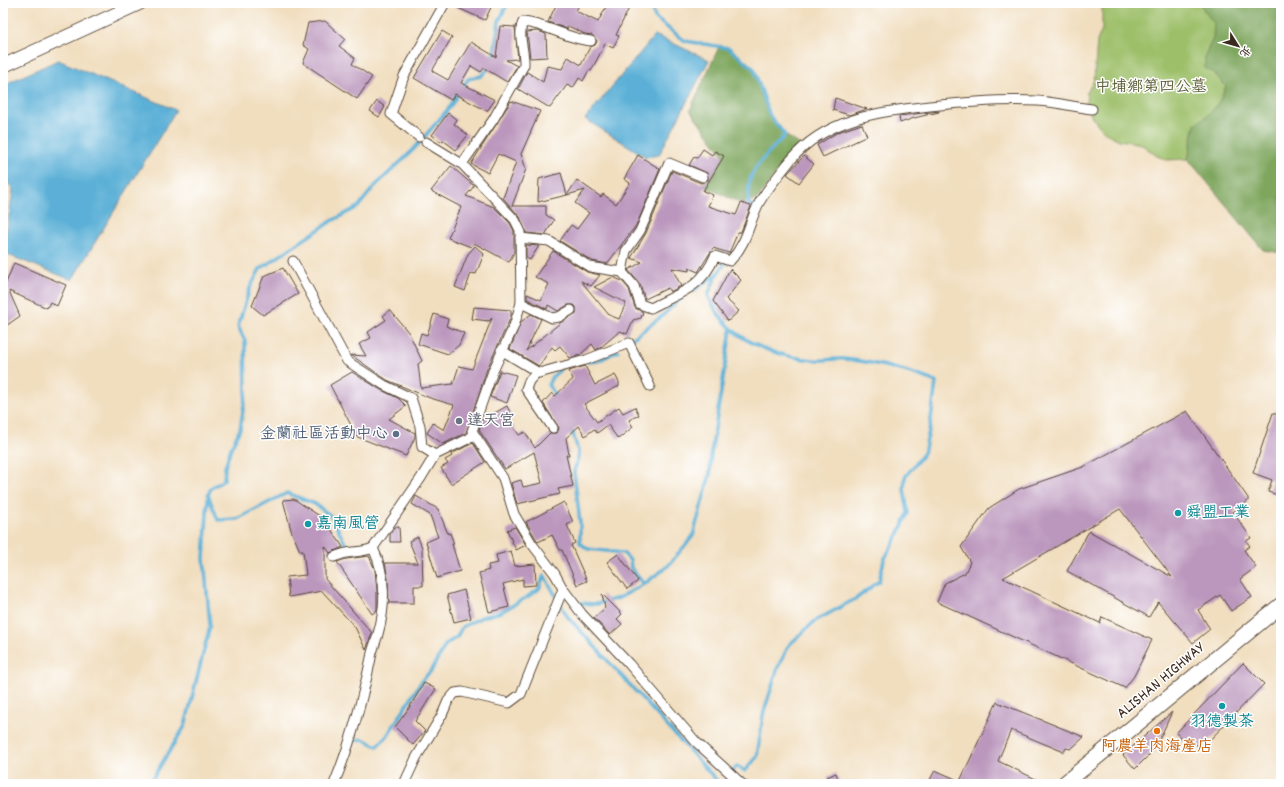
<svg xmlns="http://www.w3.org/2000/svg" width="1284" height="787" viewBox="0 0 1284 787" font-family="Dekko,'LXGW WenKai TC',sans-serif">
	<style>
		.green { fill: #9dbf69; stroke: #6c7444 }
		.forest { fill: #7ea65d; stroke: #5c683e }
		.water { fill: #5bb0d7; stroke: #4b6d7a }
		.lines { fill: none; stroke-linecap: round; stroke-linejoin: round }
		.stream { stroke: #5bb0d7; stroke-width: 3.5 }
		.building { fill: #bb97bd }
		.street-casing { stroke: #564536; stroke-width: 11 }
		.secondary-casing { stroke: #564536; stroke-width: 15 }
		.primary-casing { stroke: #564536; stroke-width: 17 }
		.street { stroke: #fff; stroke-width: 9 }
		.secondary { stroke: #fff; stroke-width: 13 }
		.primary { stroke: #fff; stroke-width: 15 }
		.worship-dot { fill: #6b7280; stroke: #fff; stroke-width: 1.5 }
		.service-dot { fill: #5c6f8a; stroke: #fff; stroke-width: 1.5 }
		.culture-dot { fill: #0f9aa8; stroke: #fff; stroke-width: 1.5 }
		.food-dot { fill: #e8710a; stroke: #fff; stroke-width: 1.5 }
		.labels { text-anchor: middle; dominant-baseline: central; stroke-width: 3; stroke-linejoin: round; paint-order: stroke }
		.park-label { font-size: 16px; fill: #5d5e38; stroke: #fff }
		.worship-label { font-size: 16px; fill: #5b616d; stroke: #fff; text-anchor: start }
		.service-label { font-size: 16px; fill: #4e5e75; stroke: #fff; text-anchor: end }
		.culture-label { font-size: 16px; fill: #0d838f; stroke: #fff; text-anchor: start }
		.street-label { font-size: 16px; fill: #3b2a1e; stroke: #fff }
		.food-label { font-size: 16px; fill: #c56008; stroke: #fff }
	</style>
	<rect width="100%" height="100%" fill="#fff"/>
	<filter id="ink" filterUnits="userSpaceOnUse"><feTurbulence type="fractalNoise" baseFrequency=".025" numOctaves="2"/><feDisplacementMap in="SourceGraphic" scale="8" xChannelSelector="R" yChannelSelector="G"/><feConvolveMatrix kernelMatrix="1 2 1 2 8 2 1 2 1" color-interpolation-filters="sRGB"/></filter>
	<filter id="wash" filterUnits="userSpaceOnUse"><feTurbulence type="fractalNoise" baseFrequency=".012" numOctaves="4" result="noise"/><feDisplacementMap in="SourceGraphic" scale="16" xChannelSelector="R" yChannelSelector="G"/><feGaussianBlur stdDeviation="0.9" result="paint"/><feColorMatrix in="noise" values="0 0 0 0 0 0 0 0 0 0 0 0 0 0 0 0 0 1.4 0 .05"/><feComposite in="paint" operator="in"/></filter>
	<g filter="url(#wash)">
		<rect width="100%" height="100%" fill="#f1debf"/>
		<path class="green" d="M 1102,3 L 1201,3 L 1203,9 L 1215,23 L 1213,39 L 1205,55 L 1215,74 L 1226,86 C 1220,104 1212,114 1195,125 L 1188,159 L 1167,160 L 1157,156 L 1141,144 L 1119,140 L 1104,132 L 1092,117 L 1086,104 L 1087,92 L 1094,80 L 1097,41 L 1102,29 Z"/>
		<g class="forest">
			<path d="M 1201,3 L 1281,3 L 1281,253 L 1263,250 L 1188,159 L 1195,124 C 1212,114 1220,104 1226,86 L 1215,74 L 1205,68 L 1205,55 L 1213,39 L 1214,23 L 1203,9 Z"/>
			<path d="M 719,47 L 729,48 L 754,69 L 770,116 L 785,135 L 799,144 L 757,199 L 741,203 L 705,187 L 724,156 L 690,110 Z"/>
		</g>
		<g class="water">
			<path d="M 655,35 L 709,60 L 659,155 L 646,157 L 585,119 Z"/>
			<path d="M 58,60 L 176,110 L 72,280 L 3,253 L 13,190 L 3,175 L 3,85 Z"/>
		</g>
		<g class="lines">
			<g class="stream">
				<path d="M 651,3 L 655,18 L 685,41 L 729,48 L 754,69 L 770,116 L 785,135 C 774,147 751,168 749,184 C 748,190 749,197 748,203 L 755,206 L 754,208"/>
				<path d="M 493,60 L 499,21 L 508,3"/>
				<path d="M 463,87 L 468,79 L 481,76 L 490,67"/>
				<path d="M 693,291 L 717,274"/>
				<path d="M 629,341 L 661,317 L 682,297"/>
				<path d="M 589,362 L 598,361 L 618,351"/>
				<path d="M 558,398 L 548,385 L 552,377 L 560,370"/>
				<path d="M 571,427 L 579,454 L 574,472 L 580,522 L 580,543 L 588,549 L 623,553 L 630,560 L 631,568 L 644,584"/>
				<path d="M 351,549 L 347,547 L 332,517 L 315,504 L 287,493 L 237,519 L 218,520 L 208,495 L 211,488 L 224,480 L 225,467 L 231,448 L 240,429 L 246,392 L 245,341 L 238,326 L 250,288 L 260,269 L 330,222 L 358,207 L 373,188 L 413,150 L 450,107 L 459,92"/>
				<path d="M 577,603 L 597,604 L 619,598 L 644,584 L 668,566 L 693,536 L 710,474 L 711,453 L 731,330"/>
				<path d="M 365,668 L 368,655"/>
				<path d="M 351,741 L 363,739 L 377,746 L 387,736 L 423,679 L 431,671 L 446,644 L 457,637 L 462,627 L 482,617 L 501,612 L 527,597 L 539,589 L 544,575 L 567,616 L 720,784"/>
				<path d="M 149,784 L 185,726 L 210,626 L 204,558 L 208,498"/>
				<path d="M 723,784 L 737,766 L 745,771 L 757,757 L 763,715 L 778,667 L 789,645 L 815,621 L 857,598 L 879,581 L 884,560 L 899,533 L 908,513 L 904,489 L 905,477 L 924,453 L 930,426 L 936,382 C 910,371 873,362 845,359 C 835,358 824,361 814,360 C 770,356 726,339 708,295 L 717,274 L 727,261"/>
			</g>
		</g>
		<g id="blocks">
			<g class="building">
				<path d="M 451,3 L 493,3 L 485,20 L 451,5 Z"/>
				<path d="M 557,3 L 580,3 L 576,11 L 598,22 L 608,3 L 623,3 L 630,6 L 616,35 L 619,36 L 613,48 L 605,44 L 591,71 L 589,70 L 583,81 L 579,78 L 573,88 L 567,85 L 550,108 L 518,89 L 527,72 L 543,82 L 547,66 L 562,69 L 568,57 L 581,65 L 590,47 L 595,45 L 597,41 L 592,35 L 585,34 L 568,26 L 567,29 L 548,22 Z"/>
				<path d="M 325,21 L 345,39 L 339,46 L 355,58 L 352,64 L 372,77 L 357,99 L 303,63 L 309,49 L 303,45 L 308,23 Z"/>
				<path d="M 500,26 L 515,27 L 518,59 L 506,60 L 517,66 L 507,82 L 484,68 L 481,72 L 471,66 L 461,83 L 495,100 L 487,111 L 455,94 L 451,100 L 414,78 L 442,31 L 452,37 L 432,71 L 448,80 L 471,42 L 496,57 Z"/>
				<path d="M 538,31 L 546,34 L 547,57 L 530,58 L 527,32 Z"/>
				<path d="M 835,98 L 867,109 L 849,115 L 833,110 Z"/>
				<path d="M 377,101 L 385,107 L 379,117 L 370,111 Z"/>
				<path d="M 511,101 L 540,111 L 521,154 L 526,169 L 512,206 L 546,206 L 546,215 L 554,220 L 545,235 L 526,233 L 520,217 L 503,198 L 516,162 L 498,154 L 488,173 L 471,164 Z"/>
				<path d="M 939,111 L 939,112 L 914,118 L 900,123 L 899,116 Z"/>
				<path d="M 448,113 L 457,120 L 454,124 L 468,135 L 456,150 L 443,140 L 441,142 L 432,135 Z"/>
				<path d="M 862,124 L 867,136 L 823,157 L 817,145 L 838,132 Z"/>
				<path d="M 703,149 L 712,155 L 715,151 L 724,156 L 703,191 L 713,195 L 708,206 L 736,215 L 741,203 L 751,206 L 741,232 L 738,232 L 729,253 L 713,248 L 698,272 L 689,268 L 689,271 L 672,268 L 681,286 L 670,292 L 668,288 L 645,299 L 640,284 L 628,270 L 642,262 L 631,258 L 646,233 L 672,171 L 701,183 L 708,180 L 707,173 L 689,165 L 694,157 L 697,158 Z"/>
				<path d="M 638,155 L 660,169 L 637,224 L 607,264 L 592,261 L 560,241 L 571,225 L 577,229 L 589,213 L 575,203 L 585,190 L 567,195 L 577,180 L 601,197 L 603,194 L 616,204 L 630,183 L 624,179 Z"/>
				<path d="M 804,156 L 814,164 L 799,183 L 787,174 Z"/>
				<path d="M 451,166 L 474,186 L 466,196 L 494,207 L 510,223 L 514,231 L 514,252 L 509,262 L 474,243 L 471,247 L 448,238 L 461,207 L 431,191 Z"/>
				<path d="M 561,173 L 567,195 L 538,202 L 539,179 Z"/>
				<path d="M 526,245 L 539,246 L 530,260 L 526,258 Z"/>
				<path d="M 475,246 L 484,254 L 476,274 L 471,273 L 465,291 L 455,287 L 468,254 Z"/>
				<path d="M 553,251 L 587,272 L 600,275 L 591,286 L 581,281 L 609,315 L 619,319 L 626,303 L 594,287 L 613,277 L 622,281 L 629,289 L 635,308 L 643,312 L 641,318 L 633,320 L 627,334 L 620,331 L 600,348 L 596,350 L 592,344 L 580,355 L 570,358 L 560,346 L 555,350 L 552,347 L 539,366 L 510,349 L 521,322 L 531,314 L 541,319 L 526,351 L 560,323 L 576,313 L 576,307 L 574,305 L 568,305 L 558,311 L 548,305 L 547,309 L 527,299 L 527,294 L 541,300 L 549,284 L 535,277 Z"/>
				<path d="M 14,263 L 66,285 L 57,306 L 50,302 L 47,308 L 9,291 L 20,316 L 3,328 L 3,276 L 6,283 Z"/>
				<path d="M 283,268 L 298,294 L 263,315 L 252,306 L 264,276 Z"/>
				<path d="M 730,269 L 741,280 L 726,299 L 739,311 L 728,321 L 713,301 Z"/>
				<path d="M 474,307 L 511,310 L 511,317 L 487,369 L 466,433 L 443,444 L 427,433 L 433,423 L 444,430 L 454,405 L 430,398 L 387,380 L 351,355 L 366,356 L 359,344 L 371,338 L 368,332 L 386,320 L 383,316 L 390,310 L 409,333 L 422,361 L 418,364 L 421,388 L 453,384 L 459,366 L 472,369 L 492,318 L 489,321 L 472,319 Z"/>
				<path d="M 434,314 L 448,319 L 446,326 L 464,333 L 459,345 L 448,354 L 418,344 L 421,333 L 427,335 Z"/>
				<path d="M 585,366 L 595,385 L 615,375 L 619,382 L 619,386 L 584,404 L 597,422 L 619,407 L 623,413 L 635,407 L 639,415 L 629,420 L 633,427 L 618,439 L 608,425 L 597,433 L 594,429 L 585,436 L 579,426 L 566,438 L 569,455 L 566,455 L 573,486 L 558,489 L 560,494 L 517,504 L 511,483 L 521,480 L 523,487 L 542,483 L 534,452 L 505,469 L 479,430 L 482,420 L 507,406 L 512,416 L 508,419 L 519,435 L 525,432 L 535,448 L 550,433 L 557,433 L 559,428 L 543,403 L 552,393 L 555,396 L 573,379 L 569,371 Z"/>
				<path d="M 500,371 L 516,375 L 507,403 L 490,397 Z"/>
				<path d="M 352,372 L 381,390 L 398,398 L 406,406 L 389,419 L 415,433 L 415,437 L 406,456 L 350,434 L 352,427 L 330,385 Z"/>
				<path d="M 1187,411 L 1248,498 L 1248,501 L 1233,512 L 1251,538 L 1246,541 L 1250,546 L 1244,550 L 1256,567 L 1240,579 L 1252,597 L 1231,611 L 1220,595 L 1198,610 L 1210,629 L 1193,643 L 1158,602 L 1149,617 L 1067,571 L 1089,531 L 1172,577 L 1120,509 L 1003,578 L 1100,623 L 1102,617 L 1152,640 L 1134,676 L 1125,688 L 937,602 L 945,583 L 965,573 L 970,562 L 961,547 L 989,508 L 1019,489 L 1083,467 Z"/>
				<path d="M 1273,413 L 1281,416 L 1281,496 L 1268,492 L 1272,480 L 1253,473 Z"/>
				<path d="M 473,443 L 485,462 L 451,484 L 441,468 L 448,464 L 445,460 L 452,456 L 451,454 Z"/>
				<path d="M 416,496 L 438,509 L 448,534 L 450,533 L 454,544 L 452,544 L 460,571 L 437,578 L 426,542 L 438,537 L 430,515 L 412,504 Z"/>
				<path d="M 294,499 L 324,519 L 343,547 L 330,553 L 325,546 L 325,579 L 372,633 L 366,650 L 355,627 L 322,591 L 289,597 L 287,577 L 306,575 L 303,551 L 300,551 L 291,530 L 283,500 Z"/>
				<path d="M 564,502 L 573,522 L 567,525 L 575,543 L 571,545 L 587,581 L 577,585 L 562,550 L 560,550 L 552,535 L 538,542 L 526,522 Z"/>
				<path d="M 395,527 L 399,527 L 400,542 L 390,542 L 390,534 Z"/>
				<path d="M 515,527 L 526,545 L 516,550 L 507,530 Z"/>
				<path d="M 418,537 L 422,548 L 423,586 L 414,586 L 414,603 L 389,603 L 388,579 L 385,563 L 418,563 L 409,541 Z"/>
				<path d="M 511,551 L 515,566 L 535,564 L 536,585 L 523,586 L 523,579 L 503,584 L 509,607 L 489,612 L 479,573 L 489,570 L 488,565 L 498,563 L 496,555 Z"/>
				<path d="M 618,554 L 638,581 L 627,589 L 607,562 Z"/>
				<path d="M 369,556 L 375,570 L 377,591 L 377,610 L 372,614 L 337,562 L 346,559 Z"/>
				<path d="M 464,590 L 471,618 L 454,622 L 447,595 Z"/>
				<path d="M 602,594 L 622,614 L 617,619 L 622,624 L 610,635 L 594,618 L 605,608 Z"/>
				<path d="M 1243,663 L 1264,684 L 1201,749 L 1194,742 L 1190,746 L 1176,733 Z"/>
				<path d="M 424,683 L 436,689 L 415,721 L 425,731 L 413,745 L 395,727 L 409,708 Z"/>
				<path d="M 997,702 L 1084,737 L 1071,749 L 1066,748 L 1064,752 L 1011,730 L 998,761 L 1046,784 L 928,784 L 935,770 L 960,781 Z"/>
				<path d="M 1172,712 L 1155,749 L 1135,769 L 1123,755 Z"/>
				<path d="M 836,773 L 840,784 L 830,784 L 827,777 Z"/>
			</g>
		</g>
	</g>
	<g filter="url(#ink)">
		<use href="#blocks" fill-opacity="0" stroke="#564536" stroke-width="1"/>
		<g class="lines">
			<g class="street-casing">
				<g id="street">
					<path d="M 419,137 L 391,114 L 404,76 L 445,3"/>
					<path d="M 426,142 L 462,164 L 515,220 L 520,230 L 521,303 L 514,326 L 493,371 L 472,431 L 503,478 L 514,514 L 532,544 L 555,574 L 563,589 L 582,614 L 629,664 L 696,742 L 742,784"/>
					<path d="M 462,164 L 493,120 L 524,65 C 525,52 517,34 523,22 C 547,24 567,39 591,41"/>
					<path d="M 520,238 L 549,241 L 590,267 L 622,272 L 634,286 L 640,304 L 651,308 C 679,293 701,289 715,256 L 730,261 C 747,243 748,226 758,205 C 763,194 782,171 790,161 C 825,118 878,112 930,106 C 966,102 1002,99 1038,101 C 1056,102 1074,107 1092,109"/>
					<path d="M 293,261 L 347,361 L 384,385 L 411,398 L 420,426 L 422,447 L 435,455"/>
					<path d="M 622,272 L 626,251 L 640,231 L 669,163 L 703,177"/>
					<path d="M 521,303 L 552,318 L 559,317 L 571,310"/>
					<path d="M 501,350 L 539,373 L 586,360 L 629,343 L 650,386"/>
					<path d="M 537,372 L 529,381 L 526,389 L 553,428"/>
					<path d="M 334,557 C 350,549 360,554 373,548 L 421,478 L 435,455 L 474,436"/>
					<path d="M 334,784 C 351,743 362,701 371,658 C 372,650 376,642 378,634 C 386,606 386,575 373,548"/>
					<path d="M 404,784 L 416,758 L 442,715 L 448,701 L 455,693 L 462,692 L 509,703 L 521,694 L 563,589"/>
				</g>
			</g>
			<g class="secondary-casing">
				<path id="secondary" d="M 3,66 L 140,3"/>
			</g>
			<g class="primary-casing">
				<path id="primary" d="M 1064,784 L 1281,605"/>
			</g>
			<use href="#street" class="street"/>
			<use href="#secondary" class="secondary"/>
			<use href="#primary" class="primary"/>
		</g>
	</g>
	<circle class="worship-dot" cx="459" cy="421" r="4"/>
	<circle class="service-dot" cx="396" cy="434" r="4"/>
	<g class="culture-dot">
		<circle cx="1178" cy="513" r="4"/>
		<circle cx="308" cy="524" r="4"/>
		<circle cx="1222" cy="706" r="4"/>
	</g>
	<circle class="food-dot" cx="1157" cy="731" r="4"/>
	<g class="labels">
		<g class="park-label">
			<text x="1151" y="87">中埔鄉第四公墓</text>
		</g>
		<g class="worship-label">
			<text x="467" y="421">達天宮</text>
		</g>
		<g class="service-label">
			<text x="388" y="434">金蘭社區活動中心</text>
		</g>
		<g class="culture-label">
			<text x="1186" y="513">舜盟工業</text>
			<text x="316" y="524">嘉南風管</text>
			<text x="1222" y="722" text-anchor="middle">羽德製茶</text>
		</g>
		<g class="street-label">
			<text transform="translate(1161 681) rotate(-40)">ALISHAN HIGHWAY</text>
		</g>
		<g class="food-label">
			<text x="1157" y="747">阿農羊肉海產店</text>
		</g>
	</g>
	<rect width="1284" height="787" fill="none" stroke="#fff" stroke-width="16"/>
	<g transform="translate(1238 46) rotate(127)" stroke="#ffffff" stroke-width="3" paint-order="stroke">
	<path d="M0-3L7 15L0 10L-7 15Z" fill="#3b2a1e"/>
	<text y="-6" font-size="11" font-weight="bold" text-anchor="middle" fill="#3b2a1e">北</text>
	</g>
</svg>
